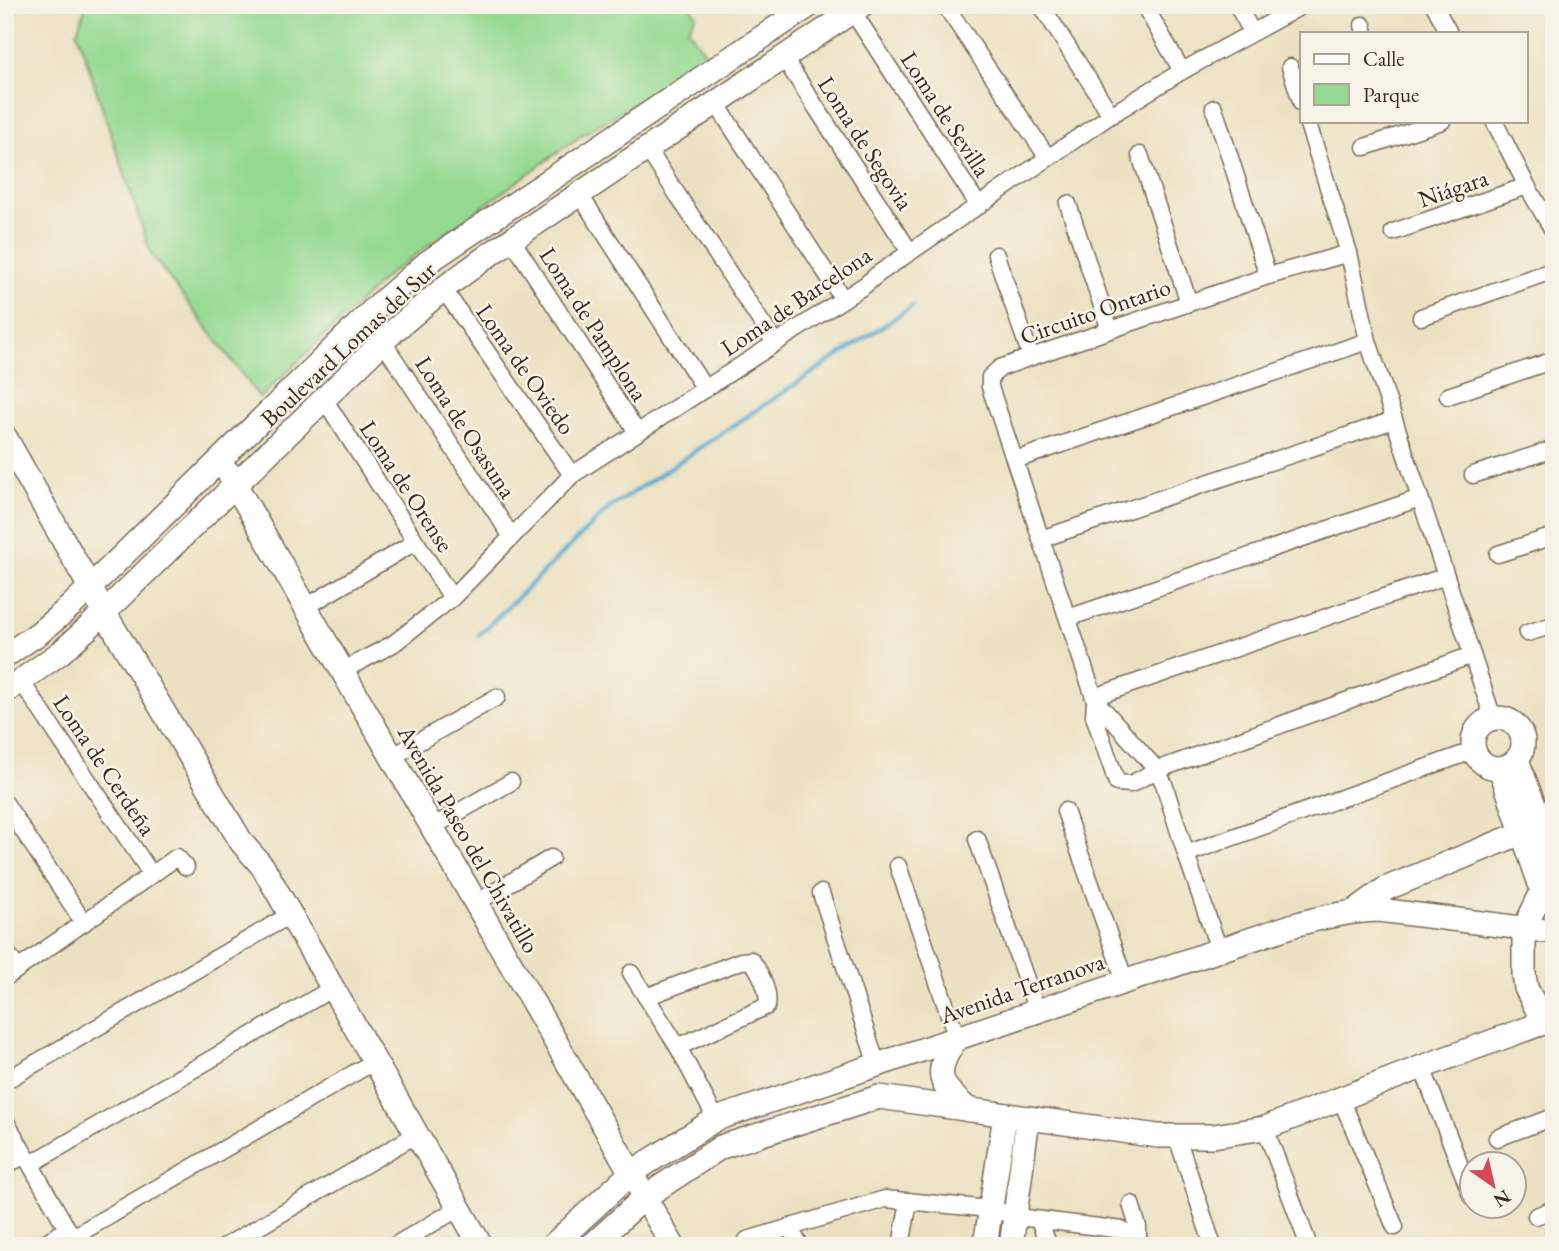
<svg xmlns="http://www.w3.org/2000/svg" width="1559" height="1251" viewBox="0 0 1559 1251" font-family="'EB Garamond',serif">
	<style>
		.green { fill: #95da92; stroke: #688258; stroke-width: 2 }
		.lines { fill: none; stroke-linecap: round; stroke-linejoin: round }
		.stream { stroke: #51a7cd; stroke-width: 4.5 }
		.street-casing { stroke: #796a58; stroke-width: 19 }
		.secondary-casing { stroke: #796a58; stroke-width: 26 }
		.street { stroke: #fff; stroke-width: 16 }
		.secondary { stroke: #fff; stroke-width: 23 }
		.labels { text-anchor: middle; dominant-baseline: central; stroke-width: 5; stroke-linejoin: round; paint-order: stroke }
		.street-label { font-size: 24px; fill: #3b2a1e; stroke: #f7f3e8 }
	</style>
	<rect width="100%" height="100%" fill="#f7f3e8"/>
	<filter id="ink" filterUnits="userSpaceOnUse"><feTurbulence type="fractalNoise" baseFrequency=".0143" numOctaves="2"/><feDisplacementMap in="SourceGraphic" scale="14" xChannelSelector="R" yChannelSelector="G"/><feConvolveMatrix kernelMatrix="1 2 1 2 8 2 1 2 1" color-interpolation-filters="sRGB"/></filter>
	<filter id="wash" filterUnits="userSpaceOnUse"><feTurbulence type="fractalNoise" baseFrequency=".00686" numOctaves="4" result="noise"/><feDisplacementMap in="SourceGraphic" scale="28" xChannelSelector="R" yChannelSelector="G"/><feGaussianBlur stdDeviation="1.57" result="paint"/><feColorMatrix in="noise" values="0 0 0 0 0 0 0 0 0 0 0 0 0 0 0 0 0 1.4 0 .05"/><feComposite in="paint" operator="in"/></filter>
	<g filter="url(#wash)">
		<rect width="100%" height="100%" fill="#ece2c3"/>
		<path class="green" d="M 86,5 L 690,5 L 696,15 L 688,29 L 709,58 L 582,135 L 389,274 L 260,398 L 151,254 L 77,32 Z"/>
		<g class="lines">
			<path class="stream" d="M 479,635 L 608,509 L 913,306"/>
		</g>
	</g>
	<g filter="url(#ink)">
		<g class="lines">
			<g class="street-casing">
				<g id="street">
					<path d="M 945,5 L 1048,158"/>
					<path d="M 1041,5 L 1111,115"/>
					<path d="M 1144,5 L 1182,71"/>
					<path d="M 1237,5 L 1252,32"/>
					<path d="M 1434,5 L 1449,33"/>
					<path d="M 853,12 L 979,206"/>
					<path d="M 1363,25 L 1365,33"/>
					<path d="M 784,58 L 910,252"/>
					<path d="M 1290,67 L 1302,104"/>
					<path d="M 716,103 L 843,299"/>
					<path d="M 1214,108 L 1268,276"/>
					<path d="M 1307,121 L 1349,253"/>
					<path d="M 1494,121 L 1527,186 L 1554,232"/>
					<path d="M 1365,147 L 1442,121"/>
					<path d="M 648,150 L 775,343"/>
					<path d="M 1140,155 L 1189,303"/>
					<path d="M 580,195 L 705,389"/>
					<path d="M 1068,204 L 1110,330"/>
					<path d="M 1393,232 L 1527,186"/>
					<path d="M 512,240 L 637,432"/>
					<path d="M 996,255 L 1031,357"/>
					<path d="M 444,290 L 572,475"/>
					<path d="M 1421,317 L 1554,270"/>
					<path d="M 383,342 L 512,537"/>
					<path d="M 1448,396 L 1554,360"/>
					<path d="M 324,399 L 452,598"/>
					<path d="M 1015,460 L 1368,341"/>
					<path d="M 1473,475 L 1554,449"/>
					<path d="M 1041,539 L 1394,420"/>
					<path d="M 1498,554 L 1554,536"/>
					<path d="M 306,607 L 415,542"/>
					<path d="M 1068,618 L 1420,498"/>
					<path d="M 1527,633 L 1554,625"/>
					<path d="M 342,671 L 393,644 L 452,598 L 572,475 L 865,285 L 878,274 L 1111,115 L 1182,71 L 1303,5"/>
					<path d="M 21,681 L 152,875"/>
					<path d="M 1094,697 L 1446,576"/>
					<path d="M 1095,700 L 1094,716 L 1117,783 L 1131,784 L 1157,770 L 1472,655"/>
					<path d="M 392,757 L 497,697"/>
					<path d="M 5,803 L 84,923"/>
					<path d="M 1065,811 L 1125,981"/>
					<path d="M 432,827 L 511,782"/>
					<path d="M 977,839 L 1037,1011"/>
					<path d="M 1186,854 L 1475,750"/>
					<path d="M 898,866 L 957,1038"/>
					<path d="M 821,893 L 877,1065"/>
					<path d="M 476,903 L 551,858"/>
					<path d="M 5,950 L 18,969"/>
					<path d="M 1219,950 L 1186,854 L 1164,784 L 1157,770 L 1095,700 L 990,387 L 990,377 L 1000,368 L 1031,357 L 1268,276 L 1349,253 L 1368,341 L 1493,718"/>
					<path d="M 631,973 L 678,1047 L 716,1119"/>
					<path d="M 5,978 L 177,857 L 186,867"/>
					<path d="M 646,997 L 741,961 L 751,960 C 760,971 770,992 767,1006 L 678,1047"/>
					<path d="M 1422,1067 L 1472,1197"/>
					<path d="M 5,1081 L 290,915"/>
					<path d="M 1341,1099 L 1395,1227"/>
					<path d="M 5,1120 L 77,1246"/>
					<path d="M 1265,1128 L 1309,1246"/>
					<path d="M 1177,1137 L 1213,1246"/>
					<path d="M 1497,1138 L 1554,1117"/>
					<path d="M 31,1164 L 333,988"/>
					<path d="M 5,1166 L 25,1155"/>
					<path d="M 1131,1204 L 1138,1227 L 1138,1239"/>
					<path d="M 1536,1216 L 1554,1209"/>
					<path d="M 1039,1220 L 1049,1246"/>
					<path d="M 789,1227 L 800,1246"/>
					<path d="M 73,1237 L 375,1061"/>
					<path d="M 747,1240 L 885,1199 L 990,1209 L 1026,1218 L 1123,1230 L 1138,1239 L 1141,1246"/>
					<path d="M 39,1246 L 68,1229"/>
					<path d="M 226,1246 L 417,1134"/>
					<path d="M 394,1246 L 459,1208"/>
					<path d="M 901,1246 L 909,1201"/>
				</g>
			</g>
			<g class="secondary-casing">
				<g id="secondary">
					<path d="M 5,437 L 104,612 L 242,843 L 263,867 L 481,1246"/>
					<path d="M 228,472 L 673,1246"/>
					<path d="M 5,656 L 39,633 L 71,606 L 375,308 L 428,262 L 810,5"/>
					<path d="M 5,692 L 60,653 L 88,628 L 396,329 L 448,285 L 493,252 L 862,5"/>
					<circle cx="1498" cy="743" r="25"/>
					<path d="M 1517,760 L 1554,858"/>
					<path d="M 1500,768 L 1541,887 L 1542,892 L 1524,929 L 1524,974 L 1526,988 L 1544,1023"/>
					<path d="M 1355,911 L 1385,889 L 1541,825"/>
					<path d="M 957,1038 C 932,1073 938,1085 969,1110"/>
					<path d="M 552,1246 L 631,1173 L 716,1119 L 1294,925 C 1322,917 1349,911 1379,910 L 1554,932"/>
					<path d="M 591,1246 L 645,1197 L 721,1147 L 879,1097 L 1158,1136 L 1213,1136 L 1265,1128 L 1422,1067 L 1554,1019"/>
					<path d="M 985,1246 L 1005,1115"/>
					<path d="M 1011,1246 L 1028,1118"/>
				</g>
			</g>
			<use href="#street" class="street"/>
			<use href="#secondary" class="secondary"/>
		</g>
	</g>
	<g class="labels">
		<g class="street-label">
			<text transform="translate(946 114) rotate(57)">Loma de Sevilla</text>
			<text transform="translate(866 143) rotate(57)">Loma de Segovia</text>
			<text transform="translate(1453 188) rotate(-19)">Niágara</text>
			<text transform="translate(796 301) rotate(-34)">Loma de Barcelona</text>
			<text transform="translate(1095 311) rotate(-19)">Circuito Ontario</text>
			<text transform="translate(594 324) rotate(57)">Loma de Pamplona</text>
			<text transform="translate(348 344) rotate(-43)">Boulevard Lomas del Sur</text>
			<text transform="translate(526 369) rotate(55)">Loma de Oviedo</text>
			<text transform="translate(466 427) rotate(57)">Loma de Osasuna</text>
			<text transform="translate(407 486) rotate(57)">Loma de Orense</text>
			<text transform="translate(105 765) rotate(56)">Loma de Cerdeña</text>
			<text transform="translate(469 839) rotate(60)">Avenida Paseo del Chivatillo</text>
			<text transform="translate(1022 988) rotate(-19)">Avenida Terranova</text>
		</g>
	</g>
	<rect width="1559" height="1251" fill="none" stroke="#f7f3e8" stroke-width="28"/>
	<rect x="1300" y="32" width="228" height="91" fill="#f7f3e8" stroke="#aca397" stroke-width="2"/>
	<rect x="1314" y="54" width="35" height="10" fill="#ffffff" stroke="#aca397" stroke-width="2"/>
	<text x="1363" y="66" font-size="21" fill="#3b2a1e">Calle</text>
	<rect x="1314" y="84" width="35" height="21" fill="#95da92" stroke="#aca397" stroke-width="2"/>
	<text x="1363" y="102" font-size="21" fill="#3b2a1e">Parque</text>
	<g transform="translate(1493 1185) rotate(146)"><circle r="33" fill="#f7f3e8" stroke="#aca397" stroke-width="2"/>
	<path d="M0-5L12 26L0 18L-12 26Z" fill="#d1495b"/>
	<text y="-10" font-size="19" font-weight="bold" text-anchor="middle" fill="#3b2a1e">N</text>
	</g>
</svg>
